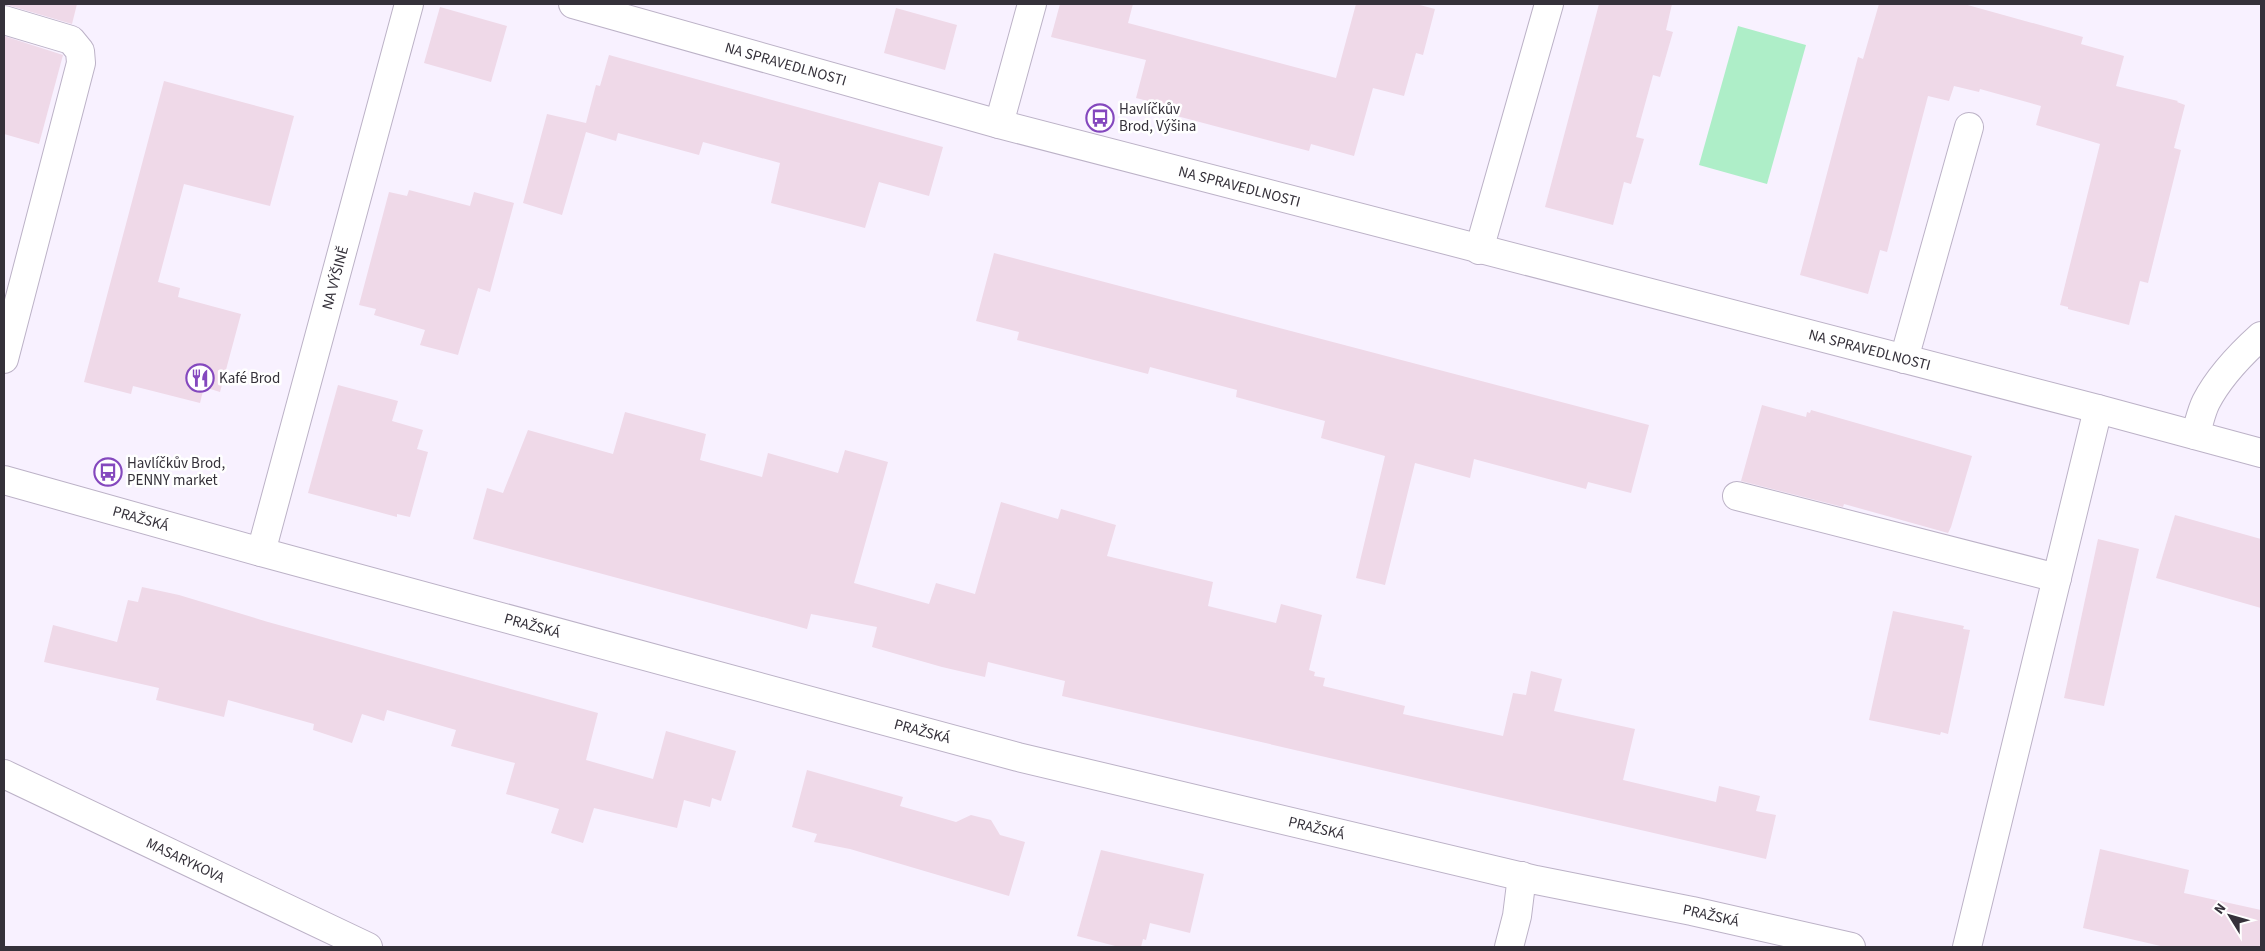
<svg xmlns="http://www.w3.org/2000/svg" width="2265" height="951" viewBox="0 0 2265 951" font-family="'Source Sans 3',sans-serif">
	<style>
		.green { fill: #aeeec8 }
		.building { fill: #efd9e8 }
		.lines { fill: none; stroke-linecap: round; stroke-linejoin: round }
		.minor-casing { stroke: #bcb2c7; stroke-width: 30 }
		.major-casing { stroke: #bcb2c7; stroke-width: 30 }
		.minor { stroke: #fff; stroke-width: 28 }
		.major { stroke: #fff; stroke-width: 28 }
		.labels { text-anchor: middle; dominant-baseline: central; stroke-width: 5; stroke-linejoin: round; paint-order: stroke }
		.street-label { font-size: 15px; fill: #35313a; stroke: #fff }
		.poi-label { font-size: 15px; fill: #35313a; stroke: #fff; text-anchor: start }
	</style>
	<rect width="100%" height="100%" fill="#f8f1ff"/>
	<path class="green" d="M 1738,26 L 1806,45 L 1767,184 L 1699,165 Z"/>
	<g class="building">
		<path d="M 4,4 L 77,4 L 72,24 Z"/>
		<path d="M 1060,4 L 1133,4 L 1128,23 L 1336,78 L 1356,4 L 1416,4 L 1435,9 L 1423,55 L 1416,53 L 1404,96 L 1373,88 L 1354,156 L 1311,144 L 1309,151 L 1177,116 L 1179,109 L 1136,98 L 1146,60 L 1051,37 Z"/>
		<path d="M 1599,4 L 1672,4 L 1666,30 L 1673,32 L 1660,77 L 1653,75 L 1636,137 L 1644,139 L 1631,184 L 1624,182 L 1613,225 L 1545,207 Z"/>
		<path d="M 1879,4 L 1964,4 L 2083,37 L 2081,44 L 2124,56 L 2116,86 L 2178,101 L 2177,102 L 2185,105 L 2174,148 L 2181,150 L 2148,283 L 2140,281 L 2129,325 L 2068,309 L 2068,307 L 2060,305 L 2100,144 L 2036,125 L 2041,106 L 1980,89 L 1979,92 L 1954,86 L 1949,101 L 1928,96 L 1887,252 L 1880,250 L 1868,294 L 1800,275 L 1858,57 L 1863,59 Z"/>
		<path d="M 440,7 L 507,26 L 491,82 L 424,63 Z"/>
		<path d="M 896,8 L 957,25 L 945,70 L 884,53 Z"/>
		<path d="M 4,36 L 63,55 L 39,144 L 4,134 Z"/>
		<path d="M 609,55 L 943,147 L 929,196 L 879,182 L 865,228 L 771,203 L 780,163 L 703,142 L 699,155 L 618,133 L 616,141 L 586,132 L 562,215 L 523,203 L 547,114 L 586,123 L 596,85 L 600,86 Z"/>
		<path d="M 164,81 L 294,116 L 270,206 L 184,184 L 158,282 L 180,288 L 178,297 L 241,314 L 220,392 L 204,387 L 200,403 L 133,386 L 131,394 L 84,382 Z"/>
		<path d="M 409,190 L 470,206 L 474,192 L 514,203 L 490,292 L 478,288 L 458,355 L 420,345 L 425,330 L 374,315 L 376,309 L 359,305 L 389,192 L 407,196 Z"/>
		<path d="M 994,253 L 1649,425 L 1631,493 L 1588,482 L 1586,489 L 1474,459 L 1470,478 L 1415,463 L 1385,585 L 1356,578 L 1385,456 L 1321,438 L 1325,421 L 1236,397 L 1237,390 L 1150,367 L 1148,374 L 1017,340 L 1019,332 L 976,321 Z"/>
		<path d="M 338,385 L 398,401 L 392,421 L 423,430 L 417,449 L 428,452 L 410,517 L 397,514 L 397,517 L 308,493 Z"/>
		<path d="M 1762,405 L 1806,417 L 1807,412 L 1810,413 L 1811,410 L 1972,456 L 1951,527 L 1948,533 L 1844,504 L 1843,507 L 1741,481 Z"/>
		<path d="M 625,412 L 706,434 L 700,460 L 762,477 L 768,453 L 838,473 L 845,450 L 888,462 L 854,583 L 929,604 L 936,583 L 975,594 L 1001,502 L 1058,519 L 1061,509 L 1116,525 L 1107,556 L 1213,582 L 1208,606 L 1276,623 L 1281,604 L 1322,615 L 1309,670 L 1315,672 L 1314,676 L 1325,678 L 1323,686 L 1405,706 L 1403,714 L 1503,736 L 1513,693 L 1526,695 L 1531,671 L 1562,679 L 1554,711 L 1635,729 L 1623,780 L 1716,802 L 1719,786 L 1760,796 L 1756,811 L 1776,815 L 1766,859 L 1062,696 L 1065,681 L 988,662 L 985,677 L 942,667 L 872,647 L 877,627 L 811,614 L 807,629 L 473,539 L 487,488 L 503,493 L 528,430 L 613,454 Z"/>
		<path d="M 2175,515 L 2261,539 L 2261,608 L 2156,578 Z"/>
		<path d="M 2098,539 L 2139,549 L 2104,706 L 2064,698 Z"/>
		<path d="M 142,587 L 179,595 L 268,622 L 598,713 L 586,760 L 653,779 L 666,731 L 736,751 L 721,801 L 712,798 L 710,807 L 684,800 L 677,828 L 594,808 L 583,843 L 551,833 L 559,809 L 506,794 L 515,763 L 451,746 L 456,730 L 387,710 L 384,721 L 362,714 L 352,743 L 313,730 L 314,724 L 228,700 L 224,717 L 156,700 L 159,688 L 44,662 L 53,625 L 117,642 L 128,600 L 138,602 Z"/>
		<path d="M 1893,611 L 1964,626 L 1963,629 L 1970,630 L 1948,734 L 1941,732 L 1940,735 L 1869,720 Z"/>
		<path d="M 807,770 L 903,797 L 900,806 L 956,822 L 971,815 L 991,820 L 1000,835 L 1025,842 L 1009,896 L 850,849 L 814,842 L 817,834 L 792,827 Z"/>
		<path d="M 2100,849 L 2189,870 L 2184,893 L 2261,910 L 2261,947 L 2165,947 L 2083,928 Z"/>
		<path d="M 1101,850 L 1204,874 L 1190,933 L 1150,923 L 1146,940 L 1143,939 L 1141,947 L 1119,947 L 1077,936 Z"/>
	</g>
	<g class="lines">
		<g class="minor-casing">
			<g id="minor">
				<path id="s1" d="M 573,4 L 999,124 L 2098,409 L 2261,453"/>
				<path d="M 4,20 L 71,40 L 80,51 L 81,63 L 4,359"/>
				<path d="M 999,124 L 1032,4"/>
				<path d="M 1479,250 L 1549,4"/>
				<path d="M 1904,359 L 1969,127"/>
				<path d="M 2195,435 C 2199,424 2201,412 2206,402 C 2219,377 2241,354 2261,336"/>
				<path id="s2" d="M 4,480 L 261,552 L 1018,757 L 1536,880 L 1692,911 L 1851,947"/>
				<path d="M 1737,496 L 2057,578"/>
				<path id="s3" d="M 261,552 L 409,4"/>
				<path d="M 1509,947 L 1517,916 L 1522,876"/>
				<path d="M 1967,947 L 2098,409"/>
			</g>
		</g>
		<g class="major-casing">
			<g id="major">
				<path id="s4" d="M 4,774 L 368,947"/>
			</g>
		</g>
		<use href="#minor" class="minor"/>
		<use href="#major" class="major"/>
	</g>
	<defs>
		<g id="bus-ring" transform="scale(1.4375)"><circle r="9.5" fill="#fff" stroke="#8448be" stroke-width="1.5"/><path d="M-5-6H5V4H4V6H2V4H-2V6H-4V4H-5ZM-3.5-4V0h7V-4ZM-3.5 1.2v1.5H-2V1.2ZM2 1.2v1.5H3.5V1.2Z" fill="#8448be"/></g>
		<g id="restaurant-ring" transform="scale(1.4375)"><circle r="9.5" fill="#fff" stroke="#8448be" stroke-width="1.5"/><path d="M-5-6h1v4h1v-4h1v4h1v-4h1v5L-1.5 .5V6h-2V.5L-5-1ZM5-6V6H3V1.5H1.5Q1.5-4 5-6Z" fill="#8448be"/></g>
	</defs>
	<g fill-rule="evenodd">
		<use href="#bus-ring" x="1100" y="118"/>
		<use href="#restaurant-ring" x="200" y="378"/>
		<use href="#bus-ring" x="108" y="472"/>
	</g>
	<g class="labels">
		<g class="street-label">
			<text stroke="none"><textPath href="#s1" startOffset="221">NA SPRAVEDLNOSTI</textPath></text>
			<text stroke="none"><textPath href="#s1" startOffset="691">NA SPRAVEDLNOSTI</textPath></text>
			<text stroke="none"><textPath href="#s3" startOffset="284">NA VÝŠINĚ</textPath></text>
			<text stroke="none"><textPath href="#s1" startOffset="1342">NA SPRAVEDLNOSTI</textPath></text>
			<text stroke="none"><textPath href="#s2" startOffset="142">PRAŽSKÁ</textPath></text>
			<text stroke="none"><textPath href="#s2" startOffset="548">PRAŽSKÁ</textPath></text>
			<text stroke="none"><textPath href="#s2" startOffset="952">PRAŽSKÁ</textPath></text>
			<text stroke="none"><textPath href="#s2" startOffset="1358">PRAŽSKÁ</textPath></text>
			<text stroke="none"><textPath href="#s4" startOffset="201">MASARYKOVA</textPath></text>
			<text stroke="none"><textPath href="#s2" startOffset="1762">PRAŽSKÁ</textPath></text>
		</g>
		<g class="poi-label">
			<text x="1119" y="109">Havlíčkův<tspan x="1119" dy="17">Brod, Výšina</tspan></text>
			<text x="219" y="378">Kafé Brod</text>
			<text x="127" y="463">Havlíčkův Brod,<tspan x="127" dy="17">PENNY market</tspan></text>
		</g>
	</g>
	<rect width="2265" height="951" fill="none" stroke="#35313a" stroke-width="10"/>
	<g transform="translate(2230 916) rotate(307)" stroke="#ffffff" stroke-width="4" paint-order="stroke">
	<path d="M0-4L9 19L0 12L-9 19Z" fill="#35313a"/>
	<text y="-8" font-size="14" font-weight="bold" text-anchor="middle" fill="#35313a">N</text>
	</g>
</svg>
